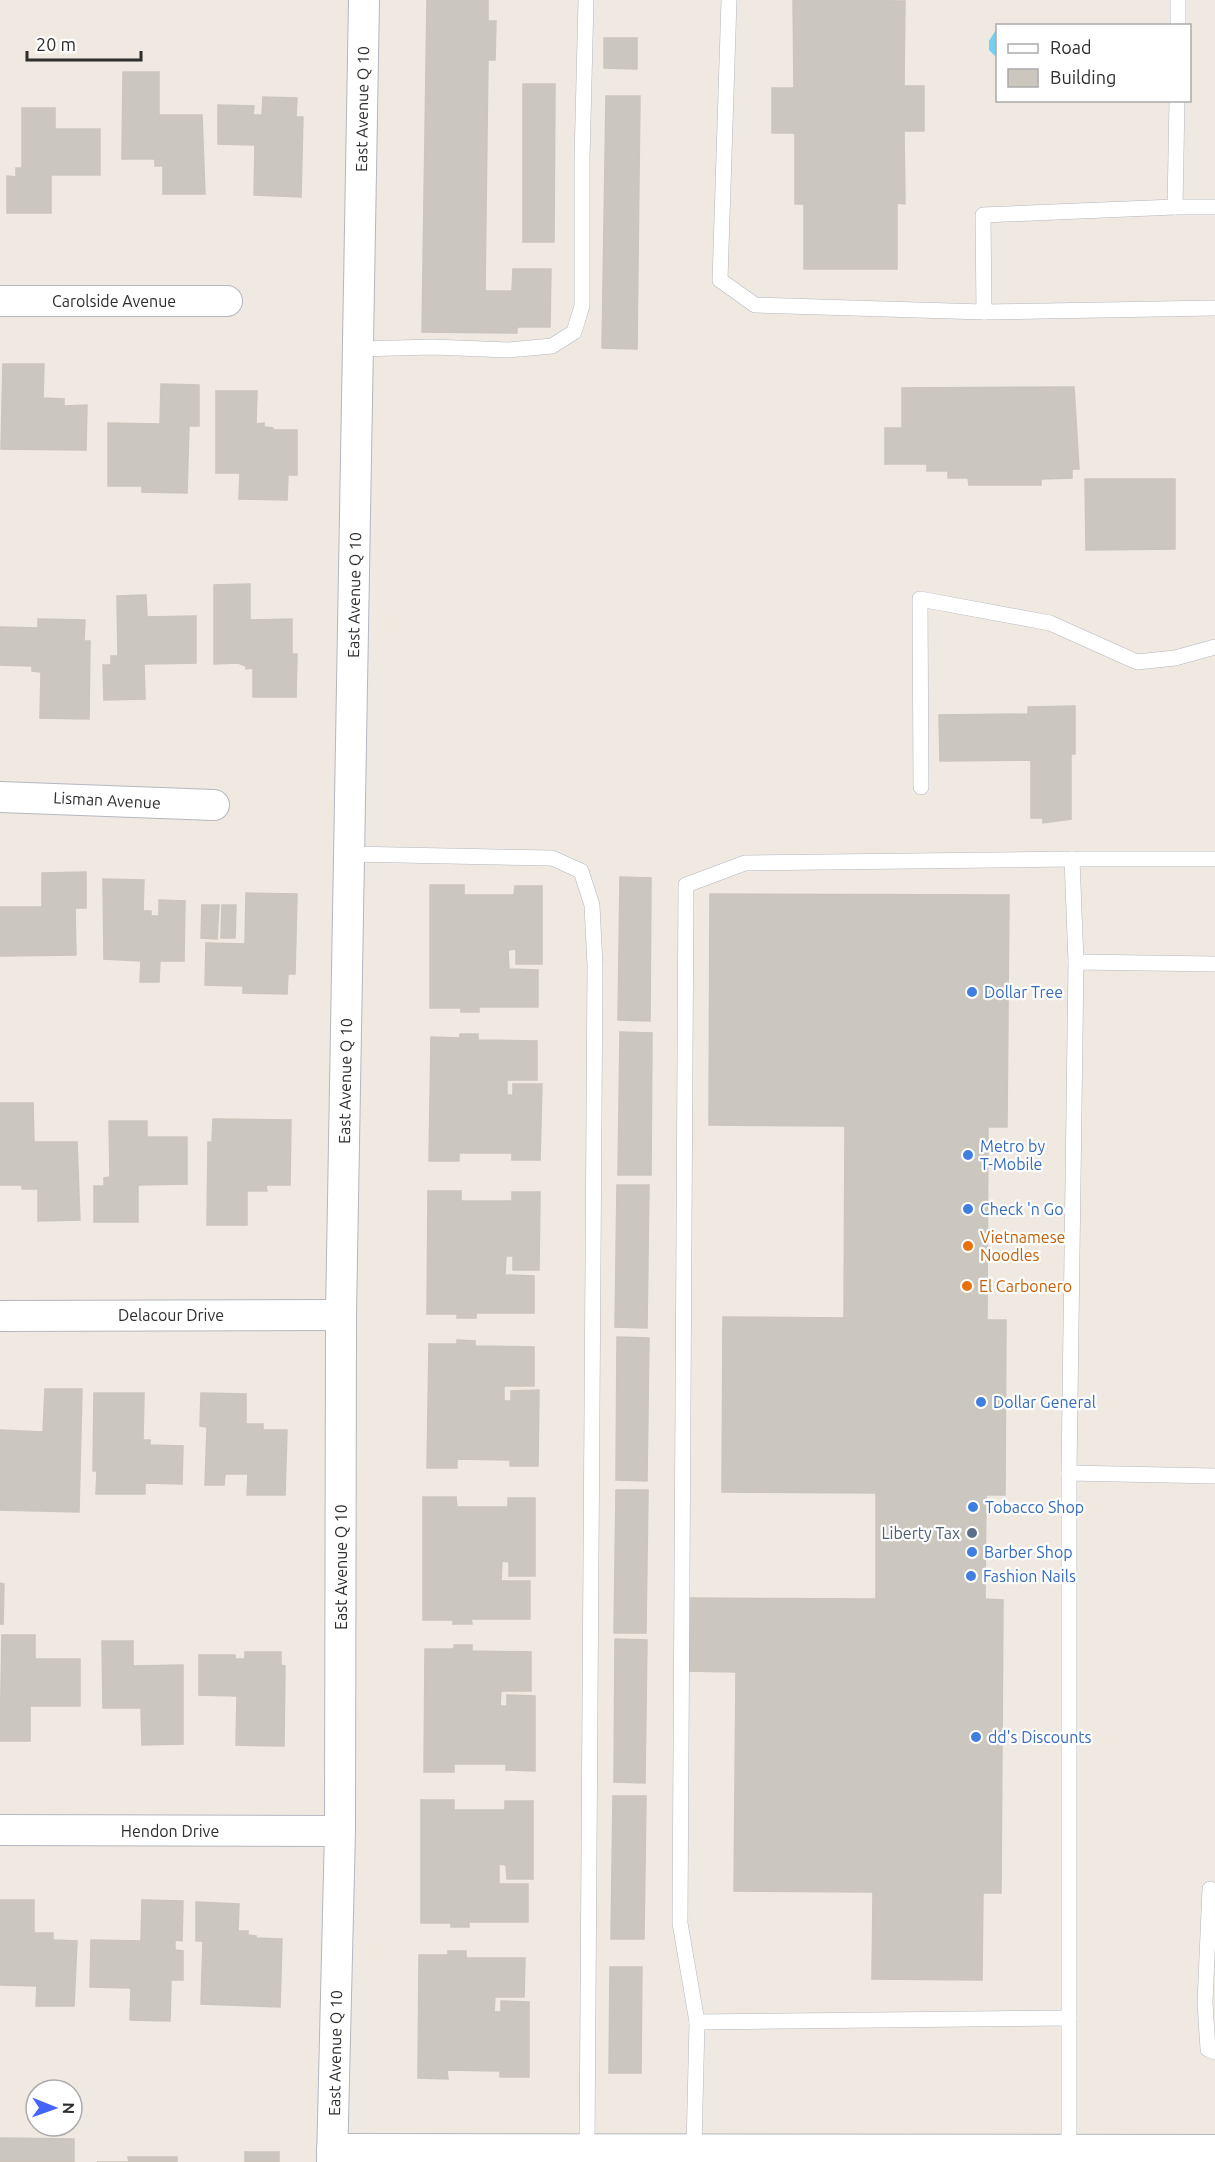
<svg xmlns="http://www.w3.org/2000/svg" width="1215" height="2162" viewBox="0 0 1215 2162" font-family="Ubuntu,sans-serif">
	<style>
		.water { fill: #75cff0 }
		.building { fill: #cbc7bf; stroke: #cbc5ba; stroke-width: 1.5 }
		.lines { fill: none; stroke-linecap: round; stroke-linejoin: round }
		.service-casing { stroke: #b4b7c1; stroke-width: 16 }
		.minor-casing { stroke: #b4b7c1; stroke-width: 32 }
		.service { stroke: #fff; stroke-width: 15 }
		.minor { stroke: #fff; stroke-width: 30 }
		.shop-dot { fill: #3f7fe0; stroke: #fff; stroke-width: 2 }
		.food-dot { fill: #e8710a; stroke: #fff; stroke-width: 2 }
		.service-dot { fill: #5c6f8a; stroke: #fff; stroke-width: 2 }
		.labels { text-anchor: middle; dominant-baseline: central; stroke-width: 4.5; stroke-linejoin: round; paint-order: stroke }
		.street-label { font-size: 16px; fill: #2e2e2e; stroke: #fff }
		.shop-label { font-size: 16px; fill: #366cbe; stroke: #fff; text-anchor: start }
		.food-label { font-size: 16px; fill: #c56008; stroke: #fff; text-anchor: start }
		.service-label { font-size: 16px; fill: #4e5e75; stroke: #fff; text-anchor: end }
	</style>
	<rect width="100%" height="100%" fill="#efe9e1"/>
	<path class="water" d="M 997,28 L 997,58 L 989,50 L 989,41 Z"/>
	<g class="building">
		<path d="M 427,0 L 488,0 L 488,21 L 496,21 L 495,60 L 488,60 L 485,291 L 512,291 L 513,269 L 551,269 L 550,327 L 517,327 L 517,333 L 422,332 Z"/>
		<path d="M 803,0 L 905,1 L 904,86 L 924,86 L 924,131 L 904,131 L 905,204 L 897,203 L 897,269 L 804,269 L 804,204 L 795,204 L 795,133 L 772,133 L 772,88 L 794,88 L 793,1 Z"/>
		<path d="M 604,38 L 637,38 L 637,69 L 604,68 Z"/>
		<path d="M 123,72 L 159,72 L 159,115 L 202,115 L 205,194 L 163,194 L 163,166 L 155,166 L 155,159 L 122,159 Z"/>
		<path d="M 523,84 L 555,84 L 554,242 L 523,242 Z"/>
		<path d="M 606,96 L 640,96 L 637,349 L 602,348 Z"/>
		<path d="M 263,97 L 297,98 L 296,117 L 303,117 L 301,197 L 254,195 L 255,145 L 218,144 L 218,105 L 254,106 L 253,115 L 262,115 Z"/>
		<path d="M 22,108 L 55,108 L 55,129 L 100,129 L 100,175 L 51,175 L 51,213 L 7,213 L 7,176 L 16,177 L 16,168 L 22,168 Z"/>
		<path d="M 3,364 L 44,364 L 43,398 L 64,399 L 64,406 L 87,405 L 86,450 L 1,449 Z"/>
		<path d="M 161,384 L 199,385 L 199,426 L 189,426 L 187,493 L 142,492 L 142,486 L 108,486 L 108,423 L 160,424 Z"/>
		<path d="M 1074,387 L 1079,469 L 1072,469 L 1072,478 L 1041,479 L 1041,485 L 969,485 L 968,478 L 948,478 L 948,471 L 927,471 L 927,464 L 885,464 L 885,428 L 902,428 L 902,388 Z"/>
		<path d="M 216,391 L 257,391 L 256,424 L 264,423 L 264,427 L 273,428 L 273,430 L 297,430 L 297,475 L 288,475 L 287,500 L 239,499 L 240,473 L 216,473 Z"/>
		<path d="M 1085,479 L 1175,479 L 1175,549 L 1086,550 Z"/>
		<path d="M 250,584 L 250,620 L 292,619 L 292,654 L 297,654 L 296,697 L 253,697 L 253,668 L 246,669 L 246,666 L 238,663 L 214,664 L 214,585 Z"/>
		<path d="M 146,595 L 147,617 L 196,616 L 196,663 L 144,664 L 145,699 L 104,700 L 103,665 L 111,665 L 111,656 L 118,656 L 117,596 Z"/>
		<path d="M 38,619 L 85,620 L 84,641 L 90,641 L 89,719 L 40,718 L 41,672 L 32,671 L 32,666 L 0,665 L 0,627 L 38,628 Z"/>
		<path d="M 1075,706 L 1075,754 L 1071,754 L 1071,819 L 1043,823 L 1043,818 L 1031,818 L 1031,760 L 940,761 L 939,715 L 1028,714 L 1028,707 Z"/>
		<path d="M 86,872 L 86,908 L 75,908 L 76,955 L 0,956 L 0,907 L 42,907 L 42,873 Z"/>
		<path d="M 620,877 L 651,878 L 650,1021 L 618,1020 Z"/>
		<path d="M 103,879 L 144,880 L 143,911 L 151,911 L 151,916 L 159,916 L 159,900 L 185,901 L 184,961 L 160,961 L 159,982 L 140,982 L 141,961 L 104,959 Z"/>
		<path d="M 430,885 L 464,885 L 464,895 L 514,895 L 515,886 L 542,886 L 542,964 L 516,964 L 516,949 L 508,950 L 509,969 L 538,970 L 538,1007 L 479,1007 L 479,1012 L 461,1012 L 461,1008 L 430,1008 Z"/>
		<path d="M 246,893 L 297,894 L 295,974 L 288,974 L 287,994 L 243,993 L 243,986 L 205,985 L 206,943 L 245,944 Z"/>
		<path d="M 710,894 L 1009,895 L 1007,1127 L 988,1127 L 987,1320 L 1006,1320 L 1005,1495 L 986,1495 L 985,1599 L 1003,1600 L 1001,1893 L 983,1893 L 982,1980 L 872,1979 L 873,1892 L 734,1891 L 736,1672 L 687,1671 L 687,1598 L 876,1599 L 876,1493 L 722,1492 L 723,1317 L 844,1318 L 845,1126 L 709,1125 Z"/>
		<path d="M 202,905 L 219,905 L 217,939 L 201,938 Z"/>
		<path d="M 222,905 L 236,905 L 235,938 L 221,938 Z"/>
		<path d="M 620,1032 L 652,1033 L 651,1175 L 618,1175 Z"/>
		<path d="M 460,1034 L 478,1034 L 478,1040 L 537,1041 L 537,1080 L 507,1080 L 507,1095 L 513,1095 L 513,1084 L 542,1084 L 540,1160 L 512,1160 L 512,1153 L 459,1153 L 459,1161 L 429,1161 L 431,1037 L 460,1038 Z"/>
		<path d="M 0,1103 L 33,1103 L 34,1142 L 77,1142 L 80,1220 L 38,1221 L 38,1189 L 22,1189 L 22,1185 L 0,1185 Z"/>
		<path d="M 213,1119 L 291,1120 L 290,1185 L 266,1185 L 267,1191 L 247,1191 L 247,1225 L 207,1225 L 208,1142 L 212,1142 Z"/>
		<path d="M 109,1121 L 147,1121 L 147,1137 L 187,1137 L 187,1184 L 138,1185 L 138,1222 L 94,1222 L 94,1186 L 104,1186 L 104,1178 L 110,1177 Z"/>
		<path d="M 617,1185 L 649,1185 L 647,1328 L 615,1327 Z"/>
		<path d="M 428,1191 L 461,1191 L 461,1201 L 512,1201 L 512,1192 L 540,1192 L 539,1270 L 513,1270 L 513,1256 L 506,1256 L 505,1275 L 534,1276 L 534,1313 L 476,1313 L 476,1318 L 457,1318 L 457,1314 L 427,1314 Z"/>
		<path d="M 617,1337 L 649,1338 L 647,1481 L 616,1480 Z"/>
		<path d="M 457,1340 L 475,1341 L 475,1346 L 534,1347 L 534,1386 L 504,1386 L 504,1401 L 511,1401 L 511,1391 L 539,1390 L 538,1466 L 510,1466 L 510,1460 L 457,1459 L 457,1468 L 427,1468 L 429,1344 L 457,1344 Z"/>
		<path d="M 45,1389 L 82,1389 L 79,1512 L 0,1510 L 0,1430 L 43,1432 Z"/>
		<path d="M 94,1393 L 144,1393 L 143,1440 L 150,1440 L 150,1445 L 183,1446 L 182,1484 L 145,1483 L 145,1494 L 96,1494 L 97,1471 L 93,1471 Z"/>
		<path d="M 201,1393 L 246,1394 L 246,1424 L 263,1424 L 263,1430 L 287,1430 L 285,1495 L 247,1495 L 248,1474 L 225,1474 L 224,1485 L 205,1485 L 207,1427 L 200,1426 Z"/>
		<path d="M 616,1490 L 648,1490 L 646,1633 L 614,1633 Z"/>
		<path d="M 423,1497 L 456,1497 L 457,1507 L 508,1507 L 508,1498 L 535,1498 L 535,1576 L 509,1576 L 509,1562 L 502,1561 L 501,1581 L 530,1581 L 530,1619 L 471,1619 L 472,1624 L 453,1624 L 453,1620 L 423,1620 Z"/>
		<path d="M 0,1583 L 4,1584 L 3,1624 L 0,1624 Z"/>
		<path d="M 2,1635 L 35,1635 L 35,1659 L 80,1659 L 80,1706 L 30,1706 L 30,1741 L 0,1741 Z"/>
		<path d="M 615,1639 L 647,1640 L 645,1783 L 614,1782 Z"/>
		<path d="M 102,1641 L 133,1641 L 133,1666 L 183,1665 L 183,1744 L 142,1745 L 141,1708 L 103,1708 Z"/>
		<path d="M 454,1645 L 472,1645 L 472,1651 L 531,1652 L 531,1691 L 501,1691 L 500,1706 L 507,1706 L 507,1695 L 535,1696 L 535,1771 L 506,1770 L 506,1764 L 454,1764 L 454,1772 L 424,1772 L 425,1649 L 454,1649 Z"/>
		<path d="M 245,1652 L 281,1652 L 281,1665 L 285,1666 L 284,1746 L 236,1745 L 237,1696 L 199,1695 L 199,1655 L 235,1655 L 235,1659 L 245,1659 Z"/>
		<path d="M 613,1796 L 646,1796 L 644,1939 L 611,1939 Z"/>
		<path d="M 421,1800 L 454,1800 L 454,1810 L 505,1810 L 505,1801 L 533,1801 L 533,1879 L 507,1879 L 506,1865 L 499,1864 L 499,1884 L 528,1884 L 528,1922 L 469,1922 L 469,1927 L 451,1927 L 451,1923 L 421,1923 Z"/>
		<path d="M 0,1900 L 34,1900 L 34,1933 L 53,1933 L 53,1940 L 77,1941 L 74,2006 L 36,2006 L 37,1986 L 0,1985 Z"/>
		<path d="M 142,1900 L 183,1901 L 182,1941 L 175,1940 L 175,1950 L 183,1951 L 183,1980 L 171,1980 L 170,2021 L 130,2020 L 131,1988 L 90,1987 L 91,1940 L 141,1941 Z"/>
		<path d="M 196,1902 L 239,1904 L 238,1931 L 248,1931 L 248,1935 L 256,1936 L 256,1938 L 282,1939 L 280,2007 L 201,2004 L 203,1941 L 196,1941 Z"/>
		<path d="M 448,1951 L 466,1951 L 466,1958 L 525,1958 L 524,1997 L 495,1997 L 494,2012 L 501,2012 L 501,2001 L 529,2002 L 529,2077 L 500,2077 L 500,2071 L 447,2070 L 448,2079 L 418,2078 L 419,1955 L 448,1955 Z"/>
		<path d="M 610,1967 L 642,1967 L 641,2073 L 609,2073 Z"/>
		<path d="M 0,2138 L 74,2139 L 74,2162 L 0,2162 Z"/>
		<rect x="245" y="2152" width="34" height="10"/>
		<path d="M 128,2157 L 177,2157 L 177,2162 L 97,2162 L 129,2162 Z"/>
	</g>
	<g class="lines">
		<g class="service-casing">
			<g id="service">
				<path d="M 729,0 L 720,280 L 755,305 L 984,312"/>
				<path d="M 1178,26 L 1178,0"/>
				<path d="M 1177,100 L 1175,207 L 983,215 L 984,312 L 1215,308"/>
				<path d="M 1175,207 L 1215,207"/>
				<path d="M 358,349 L 433,347 L 508,350 L 552,346 L 574,332 L 582,306 L 582,160 L 586,0"/>
				<path d="M 921,787 L 920,599 L 1050,623 L 1137,662 L 1175,658 L 1215,647"/>
				<path d="M 349,854 L 552,858 L 581,871 L 592,905 L 595,966 L 587,2148"/>
				<path d="M 1076,962 L 1072,859 L 1215,859"/>
				<path d="M 1069,1473 L 1076,962 L 1215,964"/>
				<path d="M 1210,1889 L 1205,2003 L 1208,2049 L 1215,2052"/>
				<path d="M 697,2022 L 680,1923 L 686,885 L 745,863 L 1072,859"/>
				<path d="M 694,2149 L 697,2022 L 1069,2018"/>
				<path d="M 1069,2150 L 1069,1473 L 1215,1476"/>
			</g>
		</g>
		<g class="minor-casing">
			<g id="minor">
				<path d="M 0,301 L 227,301"/>
				<path d="M 0,797 L 214,805"/>
				<path d="M 0,1316 L 341,1315"/>
				<path d="M 0,1830 L 340,1831"/>
				<path d="M 332,2149 L 1215,2150"/>
				<path d="M 332,2162 L 340,1831 L 341,1315 L 364,0"/>
			</g>
		</g>
		<use href="#service" class="service"/>
		<use href="#minor" class="minor"/>
	</g>
	<g class="shop-dot">
		<circle cx="972" cy="992" r="6"/>
		<circle cx="968" cy="1155" r="6"/>
		<circle cx="968" cy="1209" r="6"/>
		<circle cx="981" cy="1402" r="6"/>
		<circle cx="973" cy="1507" r="6"/>
		<circle cx="972" cy="1552" r="6"/>
		<circle cx="971" cy="1576" r="6"/>
		<circle cx="976" cy="1737" r="6"/>
	</g>
	<g class="food-dot">
		<circle cx="968" cy="1246" r="6"/>
		<circle cx="967" cy="1286" r="6"/>
	</g>
	<circle class="service-dot" cx="972" cy="1533" r="6"/>
	<g class="labels">
		<g class="street-label">
			<text transform="translate(362 109) rotate(-89)">East Avenue Q 10</text>
			<text x="114" y="301">Carolside Avenue</text>
			<text transform="translate(354 595) rotate(-89)">East Avenue Q 10</text>
			<text transform="translate(107 800) rotate(3)">Lisman Avenue</text>
			<text transform="translate(345 1081) rotate(-89)">East Avenue Q 10</text>
			<text x="171" y="1315">Delacour Drive</text>
			<text transform="translate(341 1567) rotate(-90)">East Avenue Q 10</text>
			<text x="170" y="1831">Hendon Drive</text>
			<text transform="translate(335 2053) rotate(-89)">East Avenue Q 10</text>
		</g>
		<g class="shop-label">
			<text x="984" y="992">Dollar Tree</text>
			<text x="980" y="1146">Metro by<tspan x="980" dy="18">T-Mobile</tspan></text>
			<text x="980" y="1209">Check 'n Go</text>
			<text x="993" y="1402">Dollar General</text>
			<text x="985" y="1507">Tobacco Shop</text>
			<text x="984" y="1552">Barber Shop</text>
			<text x="983" y="1576">Fashion Nails</text>
			<text x="988" y="1737">dd's Discounts</text>
		</g>
		<g class="food-label">
			<text x="980" y="1237">Vietnamese<tspan x="980" dy="18">Noodles</tspan></text>
			<text x="979" y="1286">El Carbonero</text>
		</g>
		<g class="service-label">
			<text x="960" y="1533">Liberty Tax</text>
		</g>
	</g>
	<rect x="996" y="24" width="195" height="78" fill="#ffffff" stroke="#ababab" stroke-width="1.5"/>
	<rect x="1008" y="44" width="30" height="9" fill="#ffffff" stroke="#ababab" stroke-width="1.5"/>
	<text x="1050" y="54" font-size="18" fill="#2e2e2e">Road</text>
	<rect x="1008" y="69" width="30" height="18" fill="#cbc7bf" stroke="#ababab" stroke-width="1.5"/>
	<text x="1050" y="84" font-size="18" fill="#2e2e2e">Building</text>
	<g transform="translate(54 2108) rotate(91)"><circle r="28" fill="#ffffff" stroke="#ababab" stroke-width="1.5"/>
	<path d="M0-4.5L10 22L0 15L-10 22Z" fill="#4264fb"/>
	<text y="-9" font-size="16" font-weight="bold" text-anchor="middle" fill="#2e2e2e">N</text>
	</g>
	<path d="M27 51v9h114v-9" fill="none" stroke="#2e2e2e" stroke-width="3"/>
	<text x="36" y="51" font-size="18" fill="#2e2e2e" stroke="#ffffff" stroke-width="4.5" paint-order="stroke">20 m</text>
</svg>
